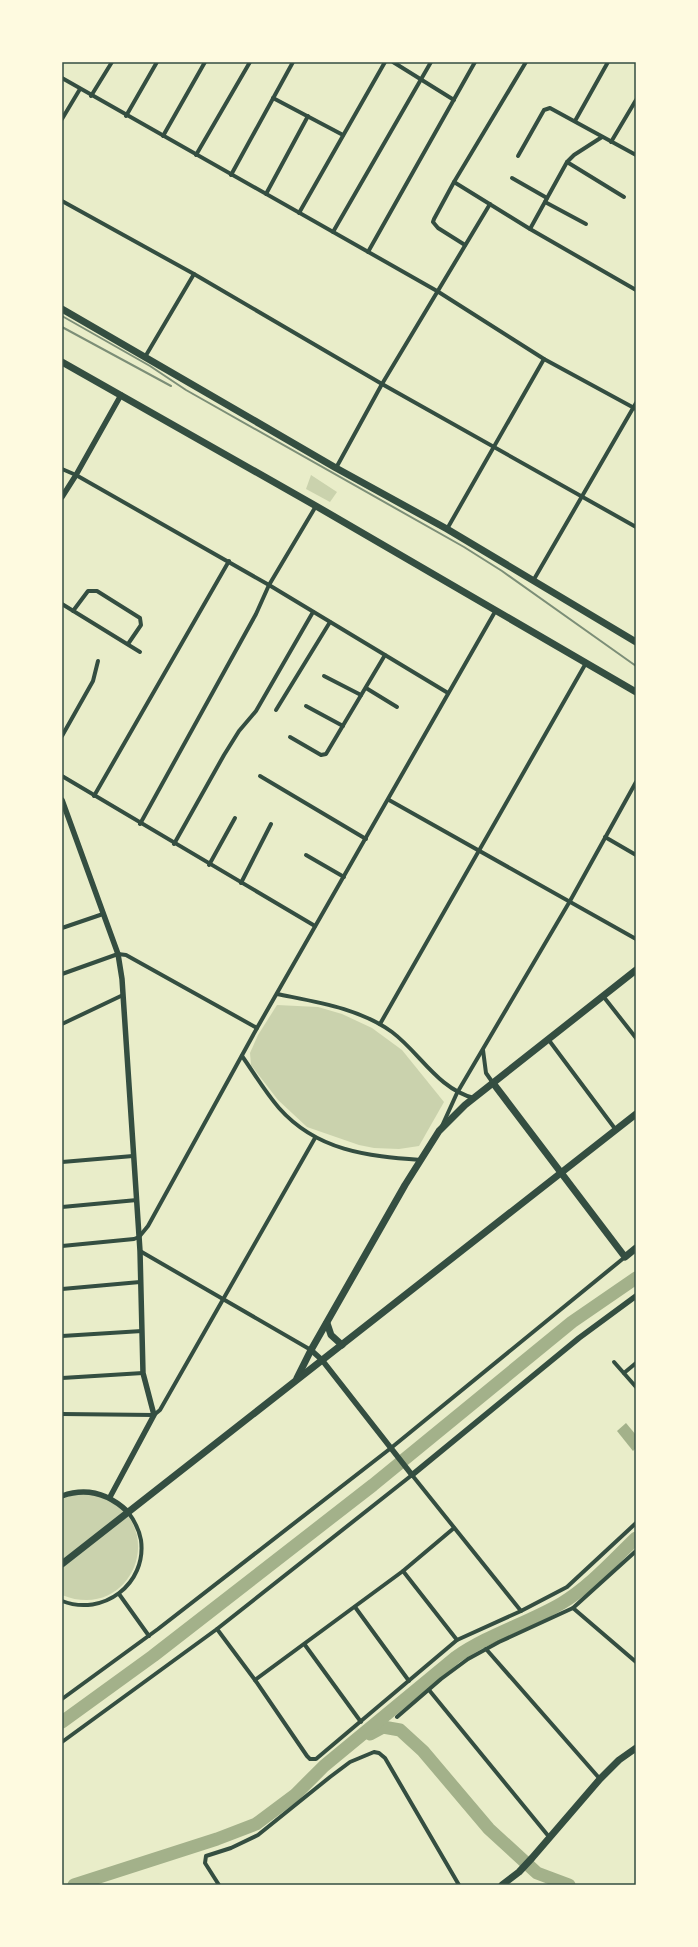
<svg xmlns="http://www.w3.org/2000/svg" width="698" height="1947" viewBox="0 0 698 1947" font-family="'Roboto Condensed',sans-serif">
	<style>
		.green { fill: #cad2ad }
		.water { fill: #a3b18a }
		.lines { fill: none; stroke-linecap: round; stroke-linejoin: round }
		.river { stroke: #a3b18a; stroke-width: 13 }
		.minor { stroke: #344e41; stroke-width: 4 }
		.tertiary { stroke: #344e41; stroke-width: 5.5 }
		.primary { stroke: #344e41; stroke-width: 7 }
		.rail { stroke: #7c8e77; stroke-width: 2 }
		.neatline { fill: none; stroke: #344e41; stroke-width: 1.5 }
	</style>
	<rect width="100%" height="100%" fill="#e9edc9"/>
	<g class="green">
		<path d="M 311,475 L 337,492 L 330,502 L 306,489 Z"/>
		<path d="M 277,1005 L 318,1007 L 342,1014 L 372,1028 L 402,1050 L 444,1102 L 419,1146 L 399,1149 L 374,1148 L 359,1145 L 307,1127 L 278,1100 L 251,1065 L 250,1053 L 258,1035 Z"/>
		<path d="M 89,1493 C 176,1514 135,1625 62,1595 L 62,1499 L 73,1495 Z"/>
	</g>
	<path class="water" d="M 626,1423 L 636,1435 L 636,1448 L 633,1451 L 617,1431 Z"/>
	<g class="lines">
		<g class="river">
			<path d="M 62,1722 L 153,1656 L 373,1485 L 572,1322 L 636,1278"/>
			<path d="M 370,1734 L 383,1727 L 400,1730 L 423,1751 L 489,1829 L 537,1873 L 569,1885"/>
			<path d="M 74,1885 L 217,1839 L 256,1824 L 295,1795 L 324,1766 L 456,1657 C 489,1634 528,1623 562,1603 C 590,1586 613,1560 636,1538"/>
		</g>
		<g class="minor">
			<path d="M 393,62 L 454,100"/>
			<path d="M 62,78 L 437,291 L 544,359 L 636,409"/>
			<path d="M 91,96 L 112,62"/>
			<path d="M 273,98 L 343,135"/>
			<path d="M 126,116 L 157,62"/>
			<path d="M 62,119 L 80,89"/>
			<path d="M 575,121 L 608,62"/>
			<path d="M 163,136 L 205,62"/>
			<path d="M 611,142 L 636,100"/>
			<path d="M 196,155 L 250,62"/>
			<path d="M 518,156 L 544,110 L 550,108 L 636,155"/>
			<path d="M 567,162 L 624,197"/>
			<path d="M 231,175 L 293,62"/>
			<path d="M 512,178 L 547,198"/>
			<path d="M 454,182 L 530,229 L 636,290"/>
			<path d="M 266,194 L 308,116"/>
			<path d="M 62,201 L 194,274 L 382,384 L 636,527"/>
			<path d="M 545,202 L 586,224"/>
			<path d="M 299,213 L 385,62"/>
			<path d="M 530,229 L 567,162 L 574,155 L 602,137"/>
			<path d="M 333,232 L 431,62"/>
			<path d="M 465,245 L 438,228 L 433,222 L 434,219 L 454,182 L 526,62"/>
			<path d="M 368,252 L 475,62"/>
			<path d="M 145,357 L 194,274"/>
			<path d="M 336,468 L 382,384 L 490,204"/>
			<path d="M 62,469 L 76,475 L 269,585 L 448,693"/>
			<path d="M 447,529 L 544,359"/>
			<path d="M 533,581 L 636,403"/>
			<path d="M 62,604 L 140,652"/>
			<path d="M 73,611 L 88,591 L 97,591 L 140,618 L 141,625 L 128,644"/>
			<path d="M 324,676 L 361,695"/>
			<path d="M 366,688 L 397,707"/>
			<path d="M 306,706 L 343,726"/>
			<path d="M 276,710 L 330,622"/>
			<path d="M 62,736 L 93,681 L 98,661"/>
			<path d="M 290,737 L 321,755 L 326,754 L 385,655"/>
			<path d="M 62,776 L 315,926"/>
			<path d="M 260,776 L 366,839"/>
			<path d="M 94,796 L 229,561"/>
			<path d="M 389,800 L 636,939"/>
			<path d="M 140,824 L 256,614 L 269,585 L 316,506"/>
			<path d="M 605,837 L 636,855"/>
			<path d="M 174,844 L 224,755 L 239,731 L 256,711 L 313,612"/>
			<path d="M 306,855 L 344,877"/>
			<path d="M 209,865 L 235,818"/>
			<path d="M 241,883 L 271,824"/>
			<path d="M 62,928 L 103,914"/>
			<path d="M 62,974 L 118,954 L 126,955 L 257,1028"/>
			<path d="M 277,994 C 316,1002 359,1008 392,1032 C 420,1053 438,1089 474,1098"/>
			<path d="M 603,996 L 636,1038"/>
			<path d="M 62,1024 L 123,995"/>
			<path d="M 380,1024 L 586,663"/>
			<path d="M 548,1039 L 616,1130"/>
			<path d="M 483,1050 L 486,1073 L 493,1083"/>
			<path d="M 242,1056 C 254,1073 265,1092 279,1108 C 317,1151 367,1156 421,1160"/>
			<path d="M 442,1126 L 457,1093 L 570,901 L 636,782"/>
			<path d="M 62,1162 L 133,1156"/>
			<path d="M 62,1207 L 137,1200"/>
			<path d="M 62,1246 L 134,1239 L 139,1237 L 148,1226 L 257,1028 L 496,610"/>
			<path d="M 140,1251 L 311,1350"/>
			<path d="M 62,1289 L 140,1282"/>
			<path d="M 62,1336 L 142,1331"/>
			<path d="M 614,1362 L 636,1387"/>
			<path d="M 624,1373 L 636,1363"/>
			<path d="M 62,1378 L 143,1373"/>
			<path d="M 62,1414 L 154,1415 L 160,1410 L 315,1138"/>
			<path d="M 403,1571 L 457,1640"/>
			<path d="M 119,1594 L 149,1636"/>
			<path d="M 62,1601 C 103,1617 147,1584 141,1540 C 139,1529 134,1520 128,1512"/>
			<path d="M 355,1607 L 409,1681"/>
			<path d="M 573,1608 L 636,1662"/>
			<path d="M 217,1629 L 255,1680 L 307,1756 L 310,1759 L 316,1759 L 457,1640 L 521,1611 L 567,1587 L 636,1523"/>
			<path d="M 305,1645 L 361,1722"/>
			<path d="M 486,1649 L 600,1779"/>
			<path d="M 255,1680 L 403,1571 L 454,1528"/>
			<path d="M 429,1690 L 550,1838"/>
			<path d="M 62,1699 L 158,1629 L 391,1448 L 625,1257"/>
			<path d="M 397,1717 L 441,1679 L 468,1659 L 499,1642 L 573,1608 L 636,1551"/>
			<path d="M 62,1742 L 217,1629 L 412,1475 L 521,1611"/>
			<path d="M 219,1885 L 205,1863 L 206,1856 L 231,1848 L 258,1835 L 330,1777 L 350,1762 L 374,1752 L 379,1753 L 385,1758 L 459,1885"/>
		</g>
		<g class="tertiary">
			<path d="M 62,497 L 76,475 L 121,395"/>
			<path d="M 62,800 L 118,954 L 122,979 L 140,1251 L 143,1373 L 154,1415 L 110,1497"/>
			<path d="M 311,1350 L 322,1360 L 412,1475 L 579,1338 L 636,1296"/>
			<path d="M 62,1496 C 87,1487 109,1494 128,1512"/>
		</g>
		<g class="primary">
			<path d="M 62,309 L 336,468 L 447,529 L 636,642"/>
			<path d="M 62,362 L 316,506 L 636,692"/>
			<path d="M 493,1083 L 625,1257 L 636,1248"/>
			<path d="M 327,1323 L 331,1335 L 342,1345"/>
			<path d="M 297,1378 L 311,1350 L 405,1185 L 439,1131 L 465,1105 L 636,970"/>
			<path d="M 62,1564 L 636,1114"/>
			<path d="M 502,1885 L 519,1872 L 532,1858 L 600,1779 L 619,1760 L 636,1748"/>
		</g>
		<g class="rail">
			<path d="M 62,316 L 150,366 L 186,390 L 464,547 L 502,571 L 636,666"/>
			<path d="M 62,327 L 171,386"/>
		</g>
	</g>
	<rect width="698" height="1947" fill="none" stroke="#fefae0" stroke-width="126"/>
	<rect x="63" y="63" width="572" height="1821" class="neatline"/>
</svg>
